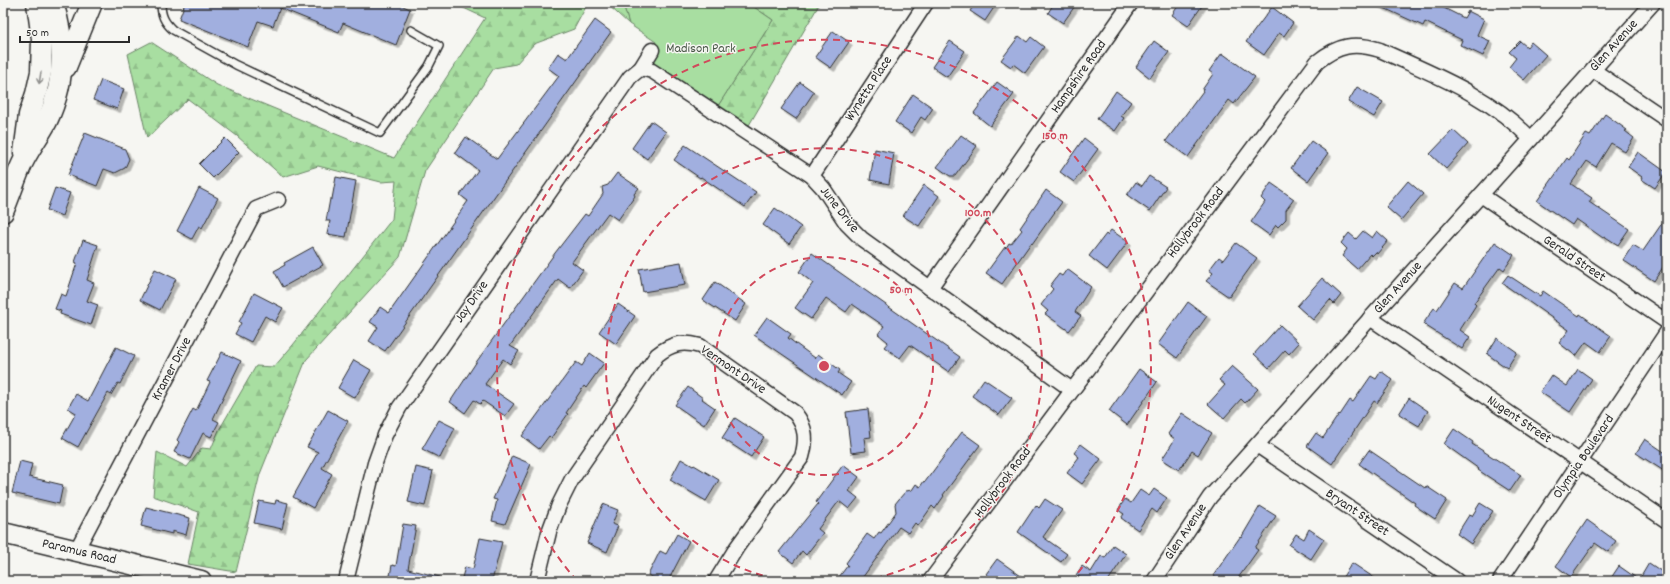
<svg xmlns="http://www.w3.org/2000/svg" width="1670" height="584" viewBox="0 0 1670 584" font-family="Dekko,sans-serif">
	<style>
		.forest { fill: url(#forest-firs); stroke: #6a8466 }
		.green { fill: #a8dea1; stroke: #6a8466 }
		.building { fill: #a1afdf; stroke: #2b2b2b; filter: url(#shadow) }
		.lines { fill: none; stroke-linecap: round; stroke-linejoin: round }
		.service-casing { stroke: #2b2b2b; stroke-width: 10 }
		.minor-casing { stroke: #2b2b2b; stroke-width: 17 }
		.secondary-casing { stroke: #2b2b2b; stroke-width: 23 }
		.service { stroke: #f6f6f2; stroke-width: 7 }
		.minor { stroke: #f6f6f2; stroke-width: 14 }
		.secondary { stroke: #f6f6f2; stroke-width: 20 }
		.oneway { stroke: #90908e }
		.ring { fill: none; stroke: #d1495b; stroke-width: 2; stroke-dasharray: 7 5 }
		.labels { text-anchor: middle; dominant-baseline: central; stroke-width: 3; stroke-linejoin: round; paint-order: stroke }
		.street-label { font-size: 14px; fill: #2b2b2b; stroke: #f6f6f2 }
		.park-label { font-size: 14px; fill: #4a5848; stroke: #f6f6f2 }
		.centre { fill: #d1495b; stroke: #f6f6f2; stroke-width: 2 }
		.ring-label { font-size: 12px; text-anchor: middle; font-weight: bold; fill: #d1495b; stroke: #f6f6f2; stroke-width: 3; stroke-linejoin: round; paint-order: stroke }
	</style>
	<defs>
		<pattern id="forest-firs" width="22" height="20" patternUnits="userSpaceOnUse"><rect width="22" height="20" fill="#a8dea1"/><path d="M5 1l3.5 6h-7zM16 11l3.5 6h-7z" fill="#91bf8b"/></pattern>
		<filter id="shadow"><feDropShadow dx="3.5" dy="3.5" stdDeviation="0" flood-color="#0004"/></filter>
	</defs>
	<rect width="100%" height="100%" fill="#f6f6f2"/>
	<filter id="ink" filterUnits="userSpaceOnUse"><feTurbulence type="fractalNoise" baseFrequency=".025" numOctaves="2"/><feDisplacementMap in="SourceGraphic" scale="8" xChannelSelector="R" yChannelSelector="G"/><feConvolveMatrix kernelMatrix="1 2 1 2 8 2 1 2 1" color-interpolation-filters="sRGB"/></filter>
	<g filter="url(#ink)">
		<g class="forest">
			<path d="M 453,3 L 588,3 L 574,29 L 534,44 L 516,64 L 494,68 L 425,171 L 400,257 L 306,360 L 260,474 L 236,572 L 188,564 L 199,512 L 153,496 L 157,452 L 187,467 L 202,448 L 211,449 L 219,430 L 256,366 L 274,367 L 293,345 L 392,219 L 396,181 L 381,182 L 318,166 L 283,177 L 237,136 L 188,99 L 147,138 L 128,54 L 151,42 L 217,85 L 394,158 L 485,18 Z"/>
			<path d="M 606,3 L 623,3 L 629,24 Z"/>
			<path d="M 748,3 L 820,3 L 745,132 L 714,112 L 773,20 Z"/>
		</g>
		<path class="green" d="M 623,3 L 748,3 L 773,20 L 714,112 L 641,68 L 656,42 L 629,24 Z"/>
		<g class="building">
			<path d="M 185,3 L 396,3 L 410,9 L 396,45 L 343,23 L 339,32 L 280,8 L 273,26 L 258,21 L 248,47 L 179,19 Z"/>
			<path d="M 975,3 L 997,3 L 985,21 L 970,11 Z"/>
			<path d="M 1054,3 L 1077,3 L 1063,23 L 1048,13 Z"/>
			<path d="M 1180,3 L 1204,3 L 1188,26 L 1172,15 Z"/>
			<path d="M 1373,3 L 1434,3 L 1464,18 L 1468,11 L 1484,19 L 1477,35 L 1490,41 L 1483,56 L 1460,45 L 1462,40 L 1425,22 L 1423,26 Z"/>
			<path d="M 1272,7 L 1293,23 L 1284,36 L 1279,33 L 1264,55 L 1246,42 Z"/>
			<path d="M 595,20 L 611,32 L 385,351 L 369,341 L 378,327 L 370,322 L 380,307 L 389,313 L 468,201 L 460,195 L 478,170 L 455,153 L 466,137 L 497,159 L 559,76 L 548,68 L 558,53 L 567,59 Z"/>
			<path d="M 833,31 L 849,42 L 831,68 L 815,57 Z"/>
			<path d="M 1019,36 L 1027,42 L 1031,37 L 1044,47 L 1025,73 L 1013,64 L 1011,67 L 1001,60 Z"/>
			<path d="M 950,41 L 965,51 L 947,77 L 932,67 Z"/>
			<path d="M 1154,41 L 1169,52 L 1150,78 L 1136,67 Z"/>
			<path d="M 1520,41 L 1527,47 L 1531,42 L 1546,55 L 1524,80 L 1509,67 L 1516,58 L 1509,52 Z"/>
			<path d="M 1222,53 L 1255,77 L 1234,104 L 1229,100 L 1188,157 L 1166,141 L 1203,91 L 1202,90 L 1213,74 L 1209,71 Z"/>
			<path d="M 101,80 L 124,89 L 117,109 L 93,100 Z"/>
			<path d="M 800,82 L 814,92 L 796,119 L 781,109 Z"/>
			<path d="M 997,82 L 1014,94 L 990,126 L 974,113 Z"/>
			<path d="M 1357,87 L 1383,102 L 1374,117 L 1348,102 Z"/>
			<path d="M 1116,91 L 1131,102 L 1121,116 L 1124,118 L 1115,131 L 1097,119 Z"/>
			<path d="M 913,94 L 933,108 L 925,120 L 921,117 L 911,133 L 895,122 Z"/>
			<path d="M 1605,114 L 1627,130 L 1625,131 L 1634,138 L 1625,152 L 1611,143 L 1596,167 L 1587,161 L 1571,184 L 1592,198 L 1589,202 L 1629,229 L 1618,245 L 1604,236 L 1603,238 L 1576,219 L 1572,225 L 1537,201 L 1567,158 L 1569,160 L 1586,134 L 1590,136 Z"/>
			<path d="M 651,121 L 666,132 L 647,159 L 632,148 Z"/>
			<path d="M 1453,130 L 1468,144 L 1446,169 L 1430,154 Z"/>
			<path d="M 85,133 L 125,149 L 129,159 L 125,168 L 115,173 L 104,169 L 97,186 L 68,175 Z"/>
			<path d="M 961,135 L 977,146 L 955,176 L 950,176 L 937,167 Z"/>
			<path d="M 225,138 L 239,152 L 213,178 L 199,164 Z"/>
			<path d="M 1084,138 L 1098,149 L 1074,182 L 1060,172 Z"/>
			<path d="M 1311,141 L 1328,153 L 1308,181 L 1291,168 Z"/>
			<path d="M 685,145 L 756,192 L 745,207 L 701,177 L 700,178 L 674,160 Z"/>
			<path d="M 875,149 L 894,153 L 889,184 L 870,180 Z"/>
			<path d="M 1638,152 L 1666,172 L 1655,188 L 1641,179 L 1642,177 L 1628,167 Z"/>
			<path d="M 617,173 L 639,188 L 634,194 L 635,196 L 618,220 L 608,213 L 572,262 L 583,270 L 570,288 L 558,279 L 510,346 L 519,351 L 510,364 L 503,359 L 485,384 L 514,404 L 505,416 L 483,401 L 480,404 L 474,400 L 465,413 L 450,402 L 477,361 L 555,253 L 585,214 L 588,216 L 603,194 L 602,187 L 608,185 Z"/>
			<path d="M 1149,176 L 1166,187 L 1150,211 L 1127,195 L 1136,182 L 1142,186 Z"/>
			<path d="M 336,177 L 356,181 L 346,237 L 327,234 L 330,221 L 326,221 L 330,199 L 332,199 Z"/>
			<path d="M 1408,181 L 1423,194 L 1401,220 L 1386,207 Z"/>
			<path d="M 1271,183 L 1294,199 L 1286,210 L 1286,219 L 1278,227 L 1276,225 L 1269,235 L 1251,222 L 1265,202 L 1261,198 Z"/>
			<path d="M 924,185 L 939,196 L 919,226 L 903,216 Z"/>
			<path d="M 55,188 L 70,193 L 62,216 L 47,210 Z"/>
			<path d="M 199,188 L 218,198 L 202,228 L 199,226 L 192,239 L 177,231 Z"/>
			<path d="M 1046,190 L 1062,202 L 1032,244 L 1031,243 L 1002,284 L 986,273 L 1005,247 L 1006,248 L 1009,243 L 1011,244 L 1022,230 L 1020,228 Z"/>
			<path d="M 775,208 L 801,227 L 789,244 L 763,225 Z"/>
			<path d="M 1667,216 L 1667,261 L 1654,281 L 1623,260 L 1633,245 L 1643,251 Z"/>
			<path d="M 1111,230 L 1128,242 L 1107,270 L 1089,256 L 1106,234 L 1107,235 Z"/>
			<path d="M 1363,231 L 1372,238 L 1377,231 L 1388,241 L 1377,254 L 1376,252 L 1372,256 L 1370,254 L 1357,269 L 1342,256 L 1347,249 L 1341,243 L 1349,233 L 1356,239 Z"/>
			<path d="M 83,240 L 98,245 L 87,280 L 94,283 L 87,301 L 98,305 L 91,325 L 60,314 L 61,311 L 55,309 L 61,294 L 66,296 L 77,263 L 75,262 Z"/>
			<path d="M 1495,242 L 1514,255 L 1504,270 L 1500,267 L 1474,303 L 1476,305 L 1460,330 L 1470,337 L 1462,349 L 1423,324 L 1434,308 L 1437,310 L 1455,283 L 1463,288 Z"/>
			<path d="M 1236,243 L 1257,258 L 1229,297 L 1206,281 L 1213,273 L 1209,270 L 1219,257 L 1223,260 Z"/>
			<path d="M 313,247 L 323,265 L 283,287 L 274,271 L 285,265 L 284,263 Z"/>
			<path d="M 812,253 L 960,357 L 949,372 L 910,345 L 900,358 L 884,347 L 888,342 L 878,334 L 884,326 L 852,304 L 846,312 L 826,298 L 811,319 L 795,308 L 813,283 L 799,272 Z"/>
			<path d="M 681,262 L 685,285 L 643,292 L 639,269 Z"/>
			<path d="M 155,269 L 176,279 L 160,310 L 140,300 Z"/>
			<path d="M 1067,269 L 1091,287 L 1075,312 L 1081,316 L 1069,331 L 1045,314 L 1048,311 L 1041,305 L 1053,289 L 1050,286 L 1059,274 L 1062,276 Z"/>
			<path d="M 1508,275 L 1540,296 L 1543,291 L 1579,316 L 1580,314 L 1611,336 L 1600,352 L 1586,342 L 1576,356 L 1559,343 L 1569,330 L 1502,283 Z"/>
			<path d="M 1322,278 L 1341,295 L 1334,304 L 1330,300 L 1313,320 L 1297,306 Z"/>
			<path d="M 715,282 L 746,304 L 735,321 L 703,300 Z"/>
			<path d="M 254,293 L 283,308 L 275,322 L 265,316 L 251,342 L 235,334 L 241,323 L 239,322 Z"/>
			<path d="M 1188,302 L 1207,316 L 1177,358 L 1158,344 Z"/>
			<path d="M 618,304 L 635,316 L 616,344 L 599,332 Z"/>
			<path d="M 767,317 L 791,334 L 788,338 L 815,358 L 818,354 L 840,370 L 838,373 L 851,382 L 842,395 L 754,335 Z"/>
			<path d="M 1280,325 L 1299,343 L 1289,354 L 1285,350 L 1269,368 L 1254,354 Z"/>
			<path d="M 1497,338 L 1517,352 L 1507,368 L 1487,354 Z"/>
			<path d="M 116,347 L 134,356 L 120,384 L 118,383 L 111,395 L 108,393 L 78,447 L 62,438 L 76,413 L 68,408 L 76,394 L 88,401 Z"/>
			<path d="M 222,352 L 241,361 L 213,419 L 219,422 L 211,437 L 203,433 L 190,459 L 174,452 L 179,442 L 177,440 L 193,409 L 196,411 L 210,382 L 207,381 Z"/>
			<path d="M 590,353 L 604,363 L 586,388 L 584,386 L 566,413 L 568,414 L 551,438 L 549,436 L 539,449 L 522,436 L 576,362 L 582,366 Z"/>
			<path d="M 354,360 L 371,370 L 355,398 L 338,388 Z"/>
			<path d="M 1232,366 L 1258,389 L 1245,403 L 1241,399 L 1224,418 L 1208,404 L 1225,385 L 1219,380 Z"/>
			<path d="M 1139,369 L 1157,382 L 1127,425 L 1109,411 Z"/>
			<path d="M 1578,369 L 1592,379 L 1570,412 L 1540,392 L 1551,375 L 1567,386 Z"/>
			<path d="M 1381,371 L 1393,380 L 1377,403 L 1374,401 L 1332,464 L 1307,446 L 1316,433 L 1323,438 L 1339,414 L 1340,415 L 1350,400 L 1353,402 L 1371,376 L 1376,379 Z"/>
			<path d="M 984,379 L 1012,398 L 999,415 L 972,396 Z"/>
			<path d="M 688,387 L 703,398 L 702,399 L 715,408 L 704,425 L 675,405 Z"/>
			<path d="M 1409,398 L 1428,411 L 1419,426 L 1399,414 Z"/>
			<path d="M 868,409 L 871,437 L 864,438 L 866,451 L 851,453 L 846,412 Z"/>
			<path d="M 328,410 L 348,421 L 322,468 L 332,474 L 313,508 L 293,497 L 318,452 L 307,447 Z"/>
			<path d="M 1182,413 L 1212,433 L 1198,455 L 1192,451 L 1179,470 L 1162,459 L 1175,439 L 1168,434 Z"/>
			<path d="M 735,418 L 764,437 L 751,457 L 722,438 Z"/>
			<path d="M 439,420 L 455,428 L 440,458 L 422,449 Z"/>
			<path d="M 1454,429 L 1473,442 L 1472,444 L 1521,475 L 1510,491 L 1478,470 L 1479,469 L 1444,444 Z"/>
			<path d="M 962,432 L 980,445 L 943,495 L 944,496 L 935,509 L 932,506 L 918,526 L 915,523 L 908,533 L 899,527 L 860,581 L 836,581 L 848,565 L 846,563 L 867,534 L 874,539 L 879,532 L 881,533 L 896,512 L 895,504 L 899,499 L 906,491 L 912,490 L 916,484 L 920,487 L 924,481 L 925,482 Z"/>
			<path d="M 1645,439 L 1667,454 L 1667,473 L 1636,453 Z"/>
			<path d="M 1081,444 L 1101,459 L 1082,484 L 1067,473 L 1079,457 L 1074,453 Z"/>
			<path d="M 1369,450 L 1425,488 L 1426,486 L 1447,500 L 1435,519 L 1414,505 L 1415,503 L 1359,464 Z"/>
			<path d="M 512,456 L 531,464 L 505,524 L 492,521 L 497,500 L 493,499 Z"/>
			<path d="M 681,459 L 693,466 L 694,465 L 719,480 L 706,501 L 670,480 Z"/>
			<path d="M 20,461 L 32,464 L 29,477 L 63,485 L 59,504 L 12,493 Z"/>
			<path d="M 843,465 L 859,477 L 849,491 L 858,498 L 849,509 L 839,501 L 818,529 L 823,533 L 806,555 L 802,551 L 793,563 L 779,552 L 818,504 L 816,502 Z"/>
			<path d="M 416,467 L 433,471 L 425,506 L 408,502 Z"/>
			<path d="M 1154,489 L 1167,498 L 1157,513 L 1152,509 L 1138,530 L 1121,518 L 1124,514 L 1118,510 L 1125,499 L 1131,503 L 1140,490 L 1149,496 Z"/>
			<path d="M 1045,499 L 1062,510 L 1043,537 L 1067,554 L 1061,562 L 1018,532 L 1036,505 L 1039,508 Z"/>
			<path d="M 276,500 L 288,503 L 282,529 L 254,523 L 259,501 L 275,504 Z"/>
			<path d="M 1480,503 L 1493,511 L 1471,544 L 1457,534 L 1469,515 L 1472,516 Z"/>
			<path d="M 603,504 L 618,510 L 612,524 L 618,526 L 607,552 L 587,543 Z"/>
			<path d="M 1260,506 L 1276,516 L 1255,548 L 1258,550 L 1236,581 L 1220,581 L 1213,576 L 1240,537 L 1241,538 Z"/>
			<path d="M 146,507 L 190,518 L 186,535 L 172,531 L 172,534 L 141,526 Z"/>
			<path d="M 1587,520 L 1616,541 L 1608,552 L 1595,543 L 1571,577 L 1556,566 Z"/>
			<path d="M 403,524 L 416,526 L 408,569 L 440,577 L 439,581 L 389,581 L 392,565 L 396,566 Z"/>
			<path d="M 1309,529 L 1324,539 L 1311,559 L 1289,545 L 1296,534 L 1304,539 Z"/>
			<path d="M 677,534 L 689,541 L 668,581 L 659,581 L 648,575 L 660,551 L 666,554 Z"/>
			<path d="M 480,538 L 502,542 L 492,581 L 461,581 L 465,567 L 473,569 Z"/>
			<path d="M 1113,545 L 1126,554 L 1108,581 L 1085,581 L 1076,575 L 1082,566 L 1091,572 L 1101,556 L 1105,558 Z"/>
			<path d="M 997,559 L 1028,581 L 996,581 L 986,574 Z"/>
			<path d="M 1352,563 L 1379,581 L 1340,581 Z"/>
			<path d="M 1649,563 L 1667,575 L 1667,581 L 1609,581 L 1619,566 L 1639,580 Z"/>
		</g>
		<g class="lines">
			<g class="service-casing">
				<path id="service" d="M 161,3 C 161,15 164,22 173,30 L 236,65 L 380,133 L 429,66 L 439,46 L 411,30"/>
			</g>
			<g class="minor-casing">
				<g id="minor">
					<path d="M 641,68 L 652,71 L 812,176 L 823,188 L 847,224 L 862,239 L 1072,390"/>
					<path d="M 1593,70 L 1667,120"/>
					<path d="M 812,176 L 926,3"/>
					<path d="M 1481,195 L 1667,322"/>
					<path d="M 930,288 L 1131,3"/>
					<path d="M 1370,318 L 1667,521"/>
					<path d="M 1257,445 L 1457,581"/>
					<path d="M 76,551 L 256,209 L 278,200"/>
					<path d="M 346,581 L 375,463 L 385,435 L 399,408 L 630,77 L 641,68 L 652,50"/>
					<path d="M 537,581 L 549,532 L 559,505 L 572,479 L 657,355 C 672,343 683,341 700,346 L 795,413 C 806,427 807,439 802,457 L 737,547 L 716,581"/>
					<path d="M 930,581 L 1317,62 C 1338,45 1354,42 1380,50 C 1434,75 1489,95 1531,139"/>
					<path d="M 1154,581 L 1210,497 L 1653,3"/>
					<path d="M 1500,581 L 1667,332"/>
				</g>
			</g>
			<g class="secondary-casing">
				<g id="secondary">
					<path d="M 66,67 L 92,3"/>
					<path d="M 24,153 L 29,115 L 36,94 L 41,72 L 42,39 L 37,3"/>
					<path d="M 3,212 C 10,196 15,179 22,164 C 29,149 39,136 47,121 C 65,83 66,43 53,3"/>
					<path d="M 3,533 L 201,581"/>
				</g>
			</g>
			<use href="#service" class="service"/>
			<use href="#minor" class="minor"/>
			<use href="#secondary" class="secondary"/>
		</g>
		<defs><path id="oneway-shaft" d="M-6 0H5M1.5-3L5.5 0L1.5 3" fill="none" stroke-width="1.6" stroke-linecap="round" stroke-linejoin="round"/></defs>
		<use class="oneway" href="#oneway-shaft" transform="translate(40 78) rotate(99)"/>
	</g>
	<g class="ring">
		<circle cx="824" cy="366" r="109"/>
		<path d="M786 581A218 218 0 1 1 862 581"/>
		<path d="M577 581A327 327 0 1 1 1071 581"/>
	</g>
	<g class="labels">
		<g class="street-label">
			<text transform="translate(1614 46) rotate(-48)">Glen Avenue</text>
			<text transform="translate(1079 77) rotate(-55)">Hampshire Road</text>
			<text transform="translate(869 89) rotate(-57)">Wynetta Place</text>
			<text transform="translate(839 210) rotate(52)">June Drive</text>
			<text transform="translate(1196 223) rotate(-53)">Hollybrook Road</text>
			<text transform="translate(1574 259) rotate(34)">Gerald Street</text>
			<text transform="translate(1398 288) rotate(-48)">Glen Avenue</text>
			<text transform="translate(472 302) rotate(-55)">Jay Drive</text>
			<text transform="translate(172 369) rotate(-62)">Kramer Drive</text>
			<text transform="translate(733 370) rotate(34)">Vermont Drive</text>
			<text transform="translate(1519 420) rotate(34)">Nugent Street</text>
			<text transform="translate(1584 457) rotate(-56)">Olympia Boulevard</text>
			<text transform="translate(1003 483) rotate(-53)">Hollybrook Road</text>
			<text transform="translate(1357 513) rotate(34)">Bryant Street</text>
			<text transform="translate(1186 532) rotate(-56)">Glen Avenue</text>
			<text transform="translate(79 552) rotate(13)">Paramus Road</text>
		</g>
		<g class="park-label">
			<text x="701" y="49">Madison Park</text>
		</g>
	</g>
	<circle cx="824" cy="366" r="6" class="centre"/>
	<g class="ring-label">
		<text x="1055" y="139">150 m</text>
		<text x="978" y="216">100 m</text>
		<text x="901" y="293">50 m</text>
	</g>
	<rect width="1670" height="584" fill="none" stroke="#f6f6f2" stroke-width="16"/>
	<rect x="8" y="8" width="1654" height="568" fill="none" stroke="#2b2b2b" stroke-width="1.5" filter="url(#ink)"/>
	<path d="M20 36v6h109v-6" fill="none" stroke="#2b2b2b" stroke-width="2"/>
	<text x="26" y="36" font-size="12" fill="#2b2b2b" stroke="#f6f6f2" stroke-width="3" paint-order="stroke">50 m</text>
</svg>
